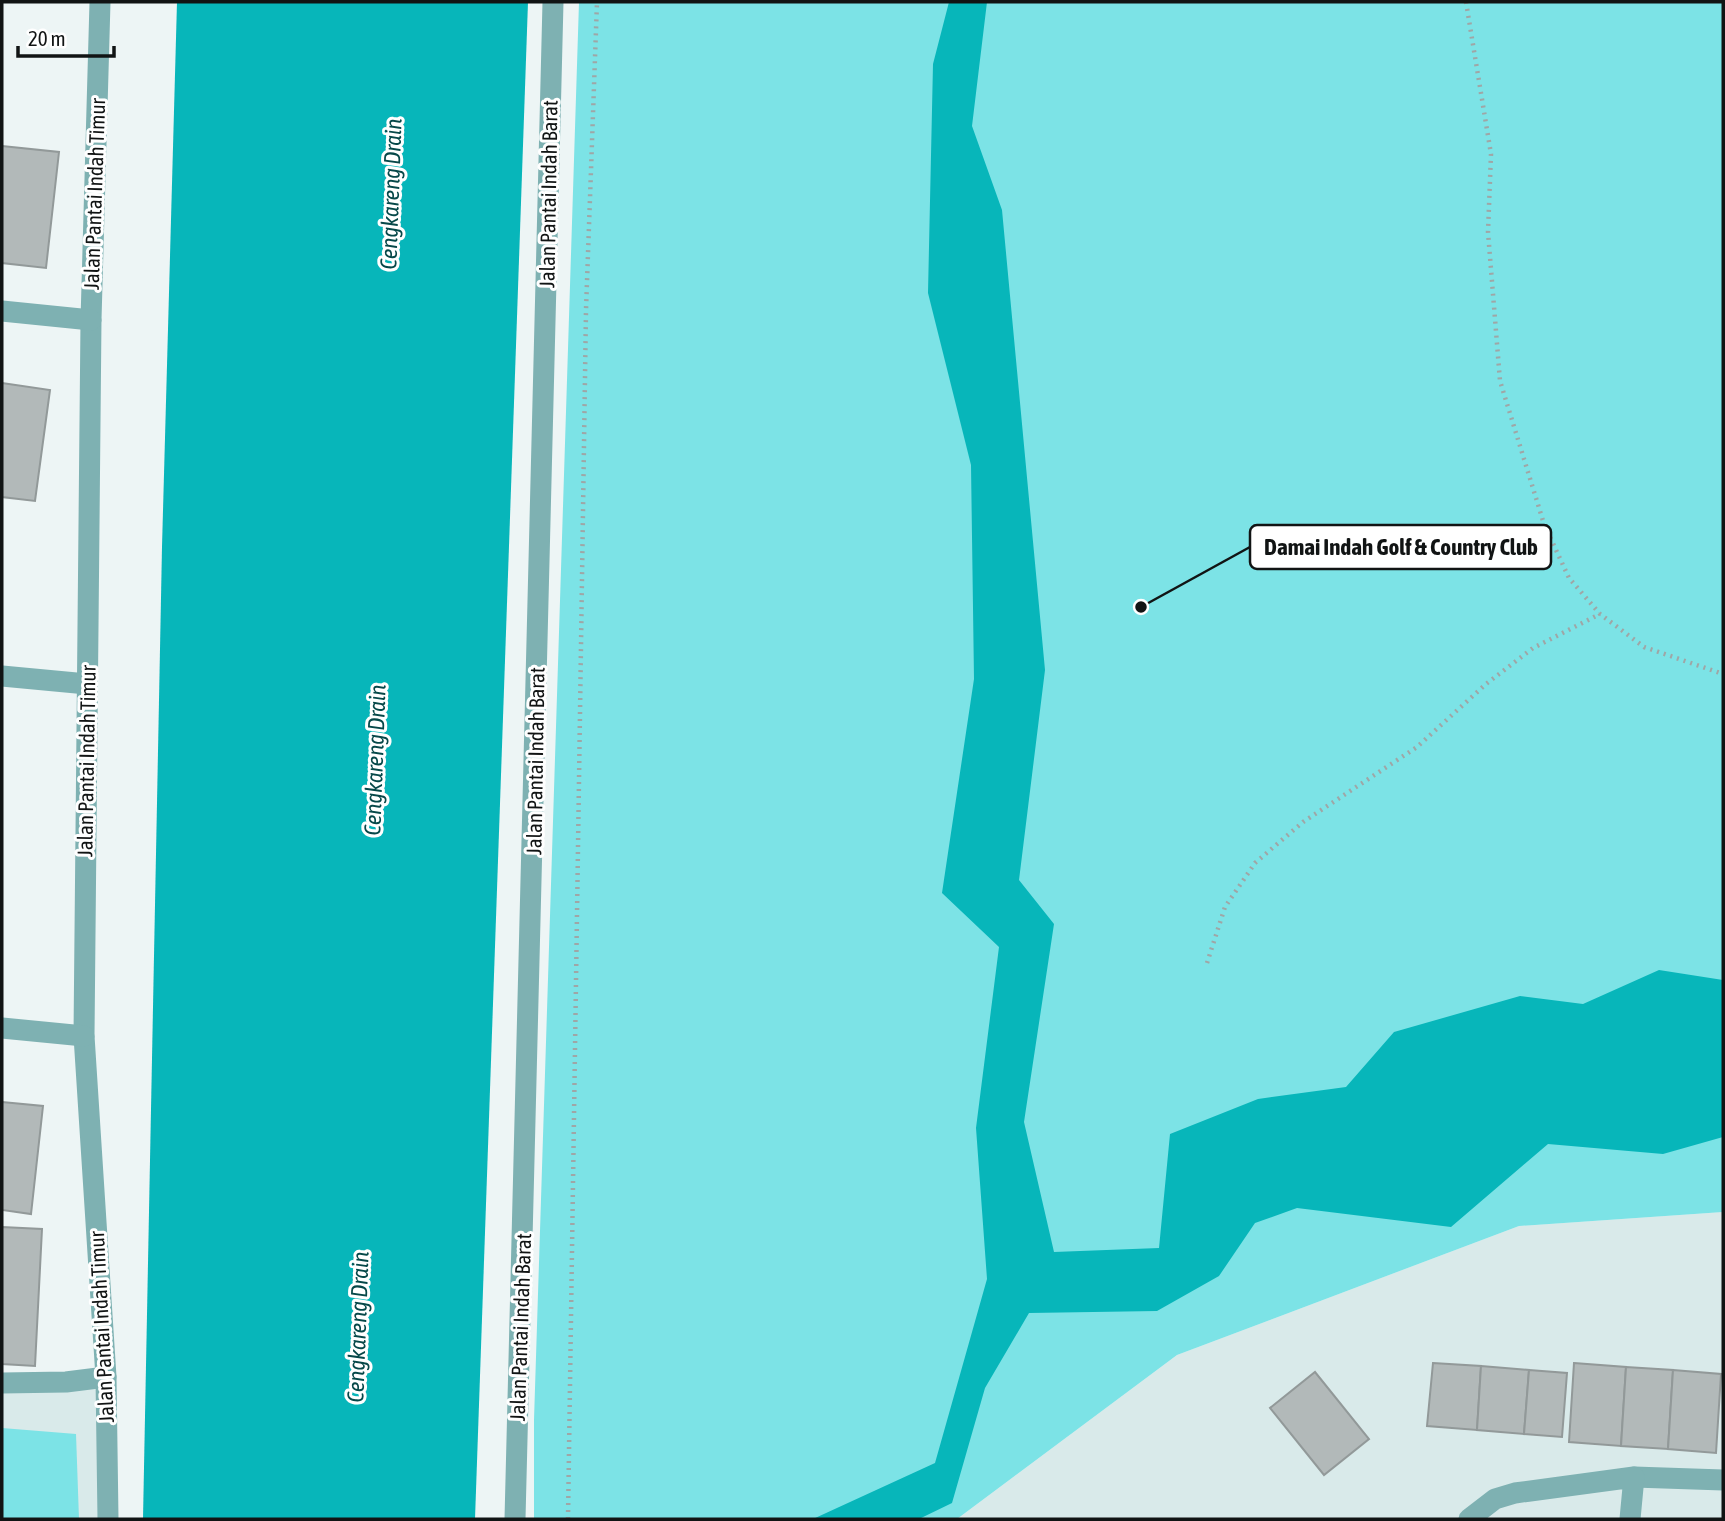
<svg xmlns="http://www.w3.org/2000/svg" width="1725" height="1521" viewBox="0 0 1725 1521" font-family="'Asap Condensed',sans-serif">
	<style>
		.built { fill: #d9eaea }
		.green { fill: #7ce3e6 }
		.water { fill: #07b6ba }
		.building { fill: #b2b9b9; stroke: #929999; stroke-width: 2 }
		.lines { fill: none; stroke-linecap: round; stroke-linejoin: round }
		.path { stroke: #9fa6a6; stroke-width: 4.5; stroke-dasharray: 2 5; stroke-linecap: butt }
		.minor { stroke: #7eb1b2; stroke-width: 21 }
		.labels { text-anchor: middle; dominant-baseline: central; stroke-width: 6; stroke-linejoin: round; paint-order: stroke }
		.street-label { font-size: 21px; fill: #111414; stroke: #fff }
		.water-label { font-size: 23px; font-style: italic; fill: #064849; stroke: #fff }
		.leader { fill: none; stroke: #111414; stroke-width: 2.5 }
		.callout-dot { fill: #111414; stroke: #fff; stroke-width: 2.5 }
		.callout { fill: #fff; stroke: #111414; stroke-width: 2.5 }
		.callout-label { font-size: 23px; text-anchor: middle; font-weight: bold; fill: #111414 }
	</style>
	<rect width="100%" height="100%" fill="#edf5f5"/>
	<g class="built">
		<path d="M 1723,1212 L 1723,1519 L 957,1519 L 1177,1355 L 1519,1226 Z"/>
		<path d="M 2,1383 L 111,1388 L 111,1519 L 2,1519 Z"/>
	</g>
	<g class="green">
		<path d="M 579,2 L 1723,2 L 1723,1212 L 1519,1226 L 1177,1355 L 957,1519 L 534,1519 L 534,1420 Z"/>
		<path d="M 2,1428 L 76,1434 L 79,1519 L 2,1519 Z"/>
	</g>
	<g class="water">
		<path d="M 177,2 L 528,2 L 475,1519 L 143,1519 L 162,547 Z"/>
		<path d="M 949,2 L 987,2 L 972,126 L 1002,210 L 1045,670 L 1019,880 L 1054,924 L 1024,1122 L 1054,1252 L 1159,1248 L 1170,1134 L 1258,1099 L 1346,1087 L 1394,1032 L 1520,996 L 1583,1004 L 1659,970 L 1723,980 L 1723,1137 L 1663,1154 L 1548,1144 L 1451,1227 L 1297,1208 L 1255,1223 L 1219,1276 L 1157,1311 L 1029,1313 L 985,1388 L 952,1503 L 919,1519 L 813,1519 L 935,1463 L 987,1279 L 976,1128 L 999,947 L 942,893 L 974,679 L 971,465 L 928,293 L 933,64 Z"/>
	</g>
	<g class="building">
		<path d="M 2,146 L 59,152 L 46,268 L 2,263 Z"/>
		<path d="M 2,383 L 50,390 L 35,501 L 2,497 Z"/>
		<path d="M 2,1102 L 43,1106 L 31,1214 L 2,1210 Z"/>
		<path d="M 2,1227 L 42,1229 L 35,1366 L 2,1364 Z"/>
		<path d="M 1433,1363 L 1481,1366 L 1477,1430 L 1427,1426 Z"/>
		<path d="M 1574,1363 L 1626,1367 L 1621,1446 L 1569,1442 Z"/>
		<path d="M 1481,1366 L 1529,1370 L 1524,1434 L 1477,1430 Z"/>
		<path d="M 1626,1367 L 1673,1370 L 1668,1449 L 1621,1446 Z"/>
		<path d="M 1529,1370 L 1567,1373 L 1562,1437 L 1524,1434 Z"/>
		<path d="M 1673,1370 L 1721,1374 L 1716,1453 L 1668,1449 Z"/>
		<path d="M 1315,1372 L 1369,1439 L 1324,1475 L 1270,1408 Z"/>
	</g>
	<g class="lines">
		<g class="path">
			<path d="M 1466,2 L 1491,154 L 1488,232 L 1500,381 L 1544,524 L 1569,578 L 1600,614 L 1644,647 L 1723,674"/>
			<path d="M 1207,963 L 1225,907 L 1255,863 L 1303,822 L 1417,747 L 1486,684 L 1533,648 L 1600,614"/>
			<path d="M 568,1519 L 586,310 L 597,2"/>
		</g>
		<g class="minor">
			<path d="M 100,2 L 91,320 L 84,1036 L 106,1377 L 108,1519"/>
			<path d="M 2,311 L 91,320"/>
			<path d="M 2,676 L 87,684"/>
			<path d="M 2,1028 L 84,1036"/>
			<path d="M 2,1383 L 66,1382 L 106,1377"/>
			<path d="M 1634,1477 L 1723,1480"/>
			<path d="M 515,1519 L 553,2"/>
			<path d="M 1469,1519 L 1495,1499 L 1515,1493 L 1634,1477 L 1630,1519"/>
		</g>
	</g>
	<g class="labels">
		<g class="street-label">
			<text transform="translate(94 194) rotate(-88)">Jalan Pantai Indah Timur</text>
			<text transform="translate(548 194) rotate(-89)">Jalan Pantai Indah Barat</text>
			<text transform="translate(86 761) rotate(-89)">Jalan Pantai Indah Timur</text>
			<text transform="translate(535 761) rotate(-89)">Jalan Pantai Indah Barat</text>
			<text transform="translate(101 1327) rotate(-93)">Jalan Pantai Indah Timur</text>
			<text transform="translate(520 1327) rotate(-88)">Jalan Pantai Indah Barat</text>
		</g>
		<g class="water-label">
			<text transform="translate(391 194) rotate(-88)">Cengkareng Drain</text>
			<text transform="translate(375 760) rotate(-88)">Cengkareng Drain</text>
			<text transform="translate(358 1327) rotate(-88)">Cengkareng Drain</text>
		</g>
	</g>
	<path class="leader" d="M1141 607L1250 547"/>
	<circle class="callout-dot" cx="1141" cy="607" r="7"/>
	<rect class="callout" x="1250" y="525" width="301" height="44" rx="7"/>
	<g class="callout-label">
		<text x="1401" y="555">Damai Indah Golf &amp; Country Club</text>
	</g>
	<rect width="1725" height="1521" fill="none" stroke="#111414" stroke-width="7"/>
	<path d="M18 46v10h96v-10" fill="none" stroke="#111414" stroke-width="3.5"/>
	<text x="28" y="46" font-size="21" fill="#111414" stroke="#ffffff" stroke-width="5" paint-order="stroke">20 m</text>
</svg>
